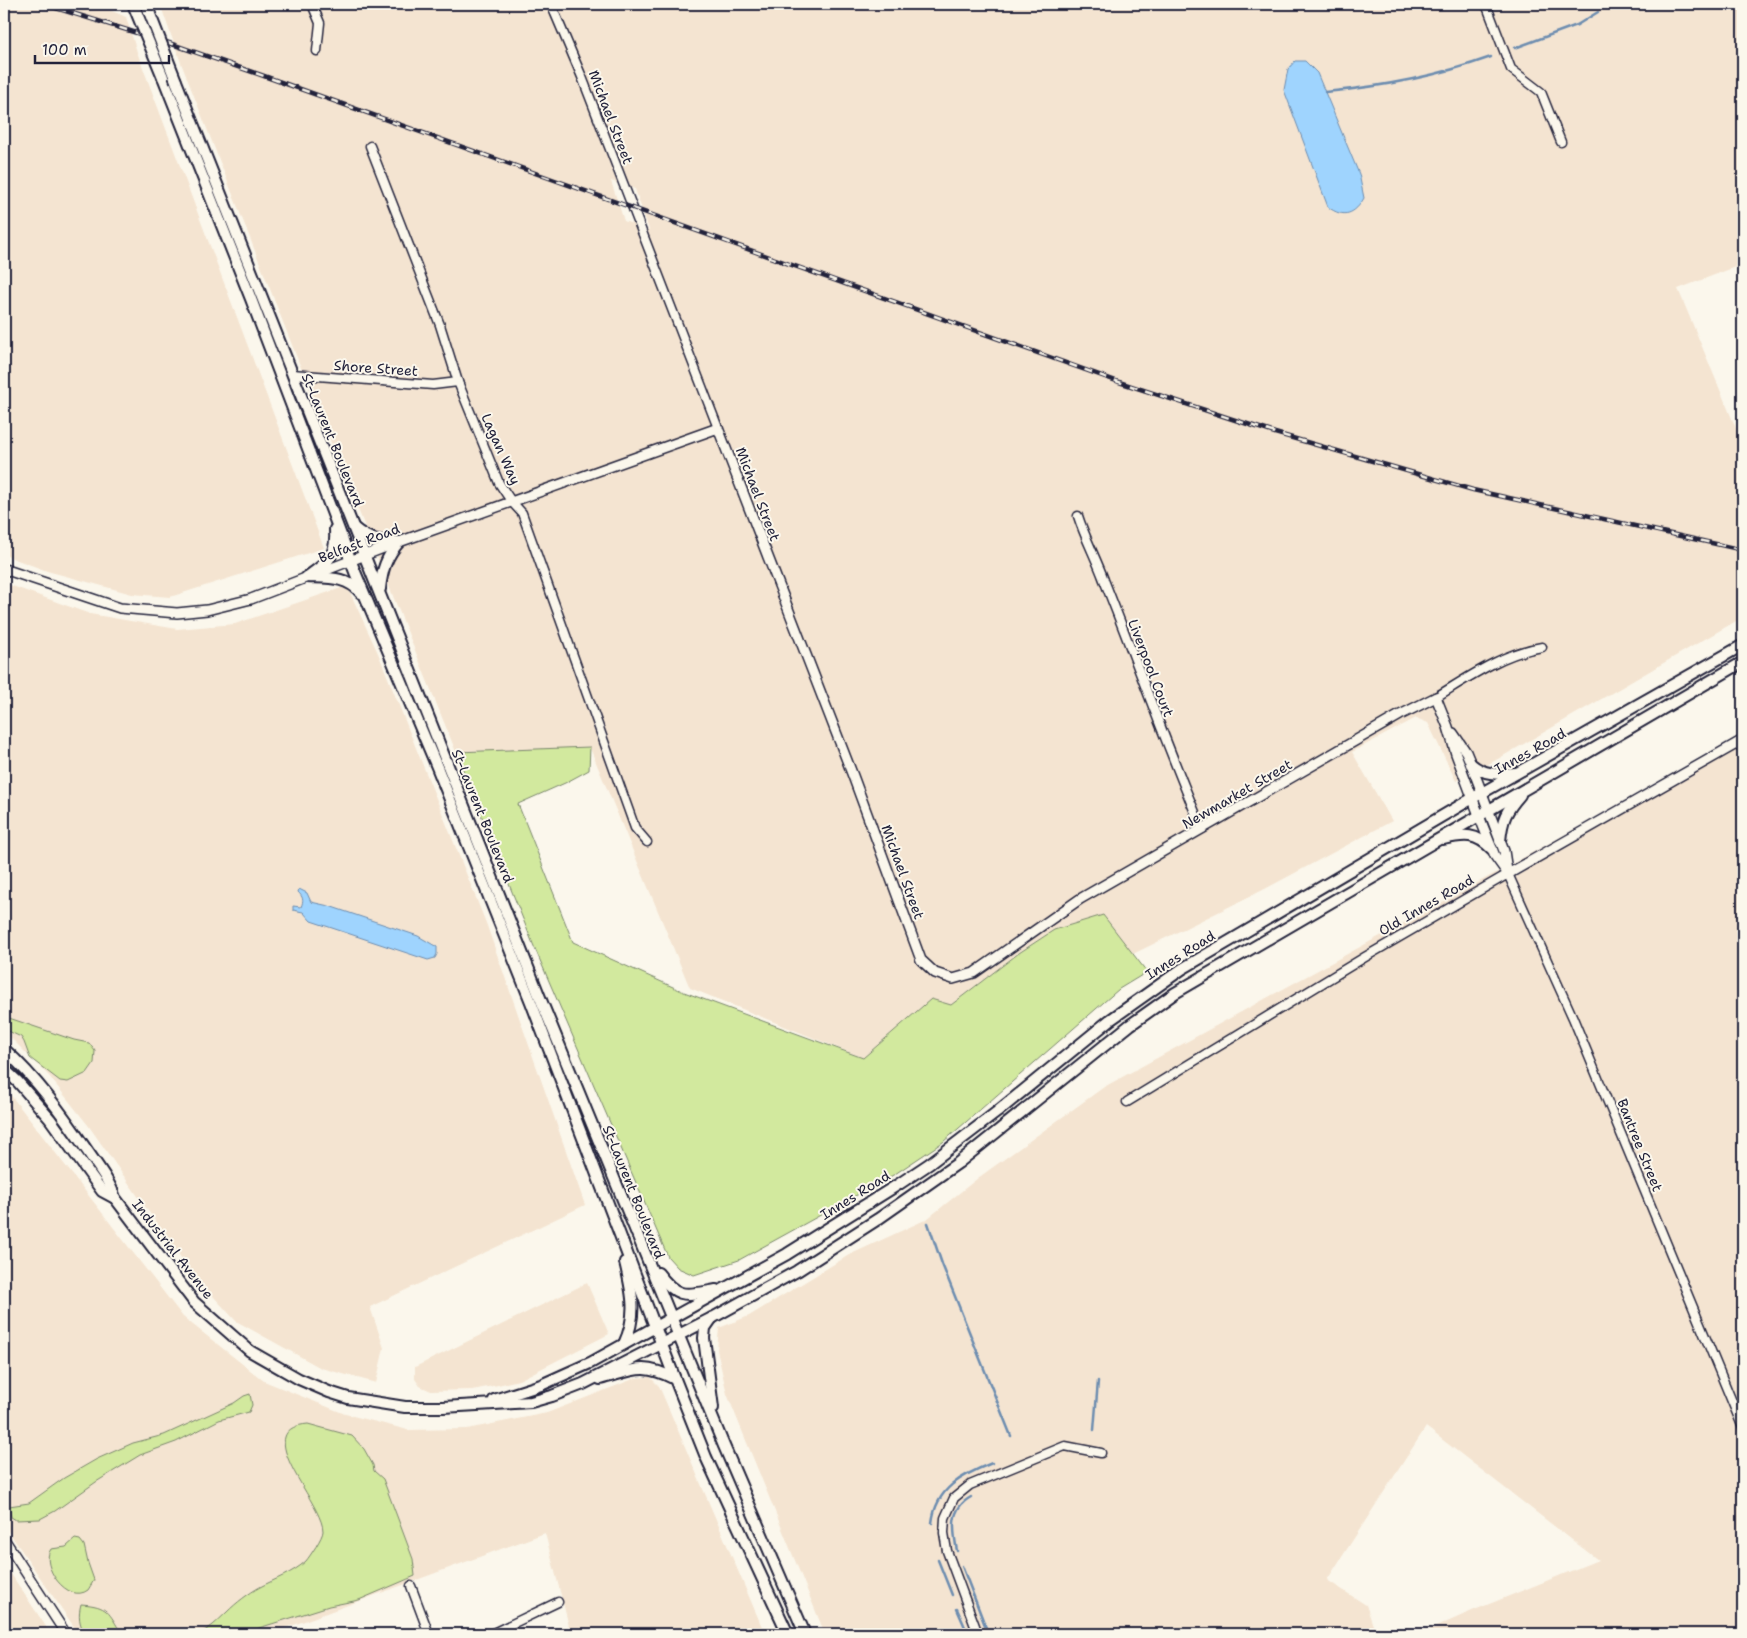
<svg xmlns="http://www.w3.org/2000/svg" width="1747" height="1638" viewBox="0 0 1747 1638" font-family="'Shantell Sans',sans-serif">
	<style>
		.built { fill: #f4e4d1; fill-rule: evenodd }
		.green { fill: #d2e99e; stroke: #7a866c }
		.water { fill: #9fd4fe; stroke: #6d8db0 }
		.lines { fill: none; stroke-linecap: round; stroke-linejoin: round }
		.stream { stroke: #6d8db0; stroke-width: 2.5 }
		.minor-casing { stroke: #22223b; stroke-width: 11 }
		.tertiary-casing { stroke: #22223b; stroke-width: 12 }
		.secondary-casing { stroke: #22223b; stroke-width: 14 }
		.minor { stroke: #fbf7ec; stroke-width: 8 }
		.tertiary { stroke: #fbf7ec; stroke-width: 9 }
		.secondary { stroke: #fbf7ec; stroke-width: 10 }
		.rail-casing { stroke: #22223b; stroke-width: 4.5 }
		.rail { stroke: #fbf7ec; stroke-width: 2.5; stroke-dasharray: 8; stroke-linecap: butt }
		.secondary-bridge-casing { stroke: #22223b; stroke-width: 14; stroke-linecap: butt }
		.secondary-bridge { stroke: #fbf7ec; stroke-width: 10 }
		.labels { text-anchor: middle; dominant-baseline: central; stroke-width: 4; stroke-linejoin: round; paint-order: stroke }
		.street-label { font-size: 14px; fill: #22223b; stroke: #fbf7ec }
	</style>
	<rect width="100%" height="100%" fill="#fbf7ec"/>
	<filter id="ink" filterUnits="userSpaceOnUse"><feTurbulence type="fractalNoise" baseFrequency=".02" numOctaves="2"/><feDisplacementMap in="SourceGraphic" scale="10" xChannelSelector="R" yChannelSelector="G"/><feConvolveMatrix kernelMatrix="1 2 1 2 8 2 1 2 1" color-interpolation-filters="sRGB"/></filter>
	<g filter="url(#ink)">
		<g class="built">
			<path d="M 4,4 L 96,4 L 126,17 L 137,52 L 324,548 L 170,597 L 132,594 L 47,571 L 4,555 Z"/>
			<path d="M 160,4 L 1743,4 L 1743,264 L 1678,289 L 1743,445 L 1743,617 L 1496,760 L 1456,781 L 1428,723 L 1416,718 L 1352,752 L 1392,821 L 1263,890 L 1133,954 L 1103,915 L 1054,930 L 1019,953 L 951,1005 L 931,999 L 863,1058 L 690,988 L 590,748 L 456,752 L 307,383 L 181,63 ZM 611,181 L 635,189 L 649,230 L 624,221 Z"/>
			<path d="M 4,583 L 90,614 L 177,629 L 235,624 L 347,586 L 378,653 L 486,923 L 585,1205 L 370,1307 L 384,1348 L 376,1383 L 321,1368 L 236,1321 L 191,1272 L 88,1125 L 49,1076 L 12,1039 L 4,1034 Z"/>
			<path d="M 1743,734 L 1743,1634 L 1420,1634 L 1472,1611 L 1598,1560 L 1426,1427 L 1327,1580 L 1366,1605 L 1376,1634 L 825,1634 L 727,1394 L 717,1350 L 719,1328 L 749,1316 L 849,1255 L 927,1219 L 978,1178 L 1104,1087 L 1627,801 Z"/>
			<path d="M 4,1088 L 9,1093 L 183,1317 L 264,1381 L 345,1414 L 408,1430 L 467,1429 L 547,1413 L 636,1378 L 650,1377 L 659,1386 L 765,1634 L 571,1634 L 545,1533 L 269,1634 L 79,1634 L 4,1525 Z"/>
			<path d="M 587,1283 L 609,1334 L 519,1380 L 498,1385 L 472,1390 L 431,1391 L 420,1386 L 415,1379 L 415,1367 Z"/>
			<path d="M 4,1563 L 15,1580 L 51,1634 L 4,1634 Z"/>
		</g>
		<g class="green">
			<path d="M 590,747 L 589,770 L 565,783 L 518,804 L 573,942 L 684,992 L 863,1058 L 931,999 L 951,1005 L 1019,953 L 1054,930 L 1103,915 L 1147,972 L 1119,989 L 943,1142 L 895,1174 L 739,1260 L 694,1275 L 678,1268 L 668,1257 L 533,944 L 456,752 Z"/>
			<path d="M 4,1014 L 9,1018 L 74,1040 L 89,1043 L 95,1051 L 94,1063 L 87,1073 L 68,1082 L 60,1081 L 30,1058 L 24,1042 L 21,1037 L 4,1029 Z"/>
			<path d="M 250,1394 L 252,1405 L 249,1412 L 219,1420 L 176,1442 L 140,1455 L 96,1482 L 55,1511 L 40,1519 L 16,1520 L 11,1517 L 9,1506 L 29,1503 L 64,1478 L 97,1459 L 133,1443 L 164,1435 L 234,1403 L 244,1396 Z"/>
			<path d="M 308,1424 L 352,1436 L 364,1449 L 373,1465 L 374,1471 L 383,1479 L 413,1559 L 415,1576 L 359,1600 L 329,1606 L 259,1628 L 247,1634 L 197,1634 C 211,1629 216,1622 227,1612 C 236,1603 249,1593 260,1587 C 275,1579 293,1573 306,1561 C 310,1556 323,1537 323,1531 C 323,1502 247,1429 308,1424 Z"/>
			<path d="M 75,1539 L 80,1540 L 84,1545 L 88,1563 L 94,1580 C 92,1583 90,1587 88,1590 C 68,1605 39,1565 51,1549 L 66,1547 Z"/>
			<path d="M 81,1604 C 109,1606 108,1612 122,1634 L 85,1634 C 79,1624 78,1615 81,1604 Z"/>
		</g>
		<g class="water">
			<path d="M 1295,61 L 1305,61 L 1317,73 L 1359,174 L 1364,198 C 1355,214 1344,219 1328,207 L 1284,90 L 1288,69 Z"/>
			<path d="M 299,889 L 307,893 L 311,902 L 329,906 L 418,936 L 437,947 L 437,954 L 435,958 L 428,960 L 311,921 L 303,912 L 293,910 L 293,906 L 301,907 C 304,900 303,897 298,892 Z"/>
		</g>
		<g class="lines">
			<g class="stream">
				<path d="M 1515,48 L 1577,25 L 1598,12"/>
				<path d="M 1325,92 C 1381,87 1438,76 1491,57"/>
				<path d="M 928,1223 L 942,1264 L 1011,1436"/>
				<path d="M 1094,1430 L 1098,1381"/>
				<path d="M 932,1523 C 936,1488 962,1475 992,1463"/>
				<path d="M 957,1551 C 953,1530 949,1509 971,1497"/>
				<path d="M 938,1560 L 952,1595"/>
				<path d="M 962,1566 L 988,1633"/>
				<path d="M 957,1609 L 968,1634"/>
			</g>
			<g class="minor-casing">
				<g id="minor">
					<path d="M 312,4 L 320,23 L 317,51"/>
					<path d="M 551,4 L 582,77 L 718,428"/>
					<path d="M 1486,4 L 1511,69 L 1541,92 L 1561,142"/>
					<path d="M 370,146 L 440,325 L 458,382 L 499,483 L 511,501 L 522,513 L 635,828 L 647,842"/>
					<path d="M 292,374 L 433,385 L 458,382"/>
					<path d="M 1078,516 C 1085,538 1096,558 1104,580 C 1137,663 1167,747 1202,829"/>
					<path d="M 1436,697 C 1469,677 1503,653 1542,647"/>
					<path d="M 1127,1102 L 1365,957 L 1508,874 L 1573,1018 L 1743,1428"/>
					<path d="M 411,1586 L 429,1634"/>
					<path d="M 491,1634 L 558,1602"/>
					<path d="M 978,1634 L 947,1551 L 944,1533 L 945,1518 L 954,1498 L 970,1485 L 1065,1446 L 1101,1453"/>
				</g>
			</g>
			<g class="tertiary-casing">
				<g id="tertiary">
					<path d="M 4,569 L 120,608 L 177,613 L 207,610 L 251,599 L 399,542 L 718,428 L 853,776 L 921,960 L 935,973 L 953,979 L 974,973 L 1080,899 L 1400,715 L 1436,697 L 1448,727 L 1456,754 L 1483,826 L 1495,856 L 1508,874"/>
					<path d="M 1453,733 L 1466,752 L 1471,764 L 1504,851 L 1507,871"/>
					<path d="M 1508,874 L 1743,740"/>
					<path d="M 4,1539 L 66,1634"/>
				</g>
			</g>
			<g class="secondary-casing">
				<g id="secondary">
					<path d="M 163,77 L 251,299 L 355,572 L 437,767 L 531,1002 L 675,1379 L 706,1457 L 788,1634"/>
					<path d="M 176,81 L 543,1005 L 724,1446 L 805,1634"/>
					<path d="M 354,528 C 368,540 381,542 399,542"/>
					<path d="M 307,577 C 328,562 337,557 335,529"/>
					<path d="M 307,577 C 328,578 347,576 361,593"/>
					<path d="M 380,589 C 382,570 386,557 399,542"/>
					<path d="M 1471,764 C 1485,776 1499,774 1516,773"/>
					<path d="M 1443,839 C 1465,834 1476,833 1492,849"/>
					<path d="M 1500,841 C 1502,819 1506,811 1520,795"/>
					<path d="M 4,1049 C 37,1079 61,1112 86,1149 C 97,1165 109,1180 115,1198 L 194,1302 L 250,1351 L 299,1379 L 329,1392 L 348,1398 L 405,1407 L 443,1407 L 531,1402 L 552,1396 L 583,1384 L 714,1317 L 797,1271 L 878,1219 L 958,1163 L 1130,1025 L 1175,993 L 1743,662"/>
					<path d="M 4,1069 L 18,1082 L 50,1119 L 102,1191 L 115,1198"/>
					<path d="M 658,1273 C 678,1300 686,1295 716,1290"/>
					<path d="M 712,1318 L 705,1328 L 704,1338 L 713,1408"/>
					<path d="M 624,1344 C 638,1314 632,1292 625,1262"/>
					<path d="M 600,1379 C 634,1370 642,1362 675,1379"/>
					<path d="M 494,1400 L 541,1385 L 590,1363 L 787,1254 L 899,1184 L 929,1164 L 997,1112 L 1110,1020 L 1182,969 L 1473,798 L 1743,645"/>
				</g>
			</g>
			<use href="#minor" class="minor"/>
			<use href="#tertiary" class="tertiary"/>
			<use href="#secondary" class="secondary"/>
			<g class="rail-casing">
				<path id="rail" d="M 43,4 L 169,43 L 264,76 L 1119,382 L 1275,433 L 1473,490 L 1743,550"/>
			</g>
			<use href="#rail" class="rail"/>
			<g class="secondary-bridge-casing">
				<g id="secondary-bridge">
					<path d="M 133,4 L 163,77"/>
					<path d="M 146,4 L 176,81"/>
				</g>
			</g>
			<use href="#secondary-bridge" class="secondary-bridge"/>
		</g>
	</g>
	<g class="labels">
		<g class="street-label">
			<text transform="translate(611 117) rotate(69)">Michael Street</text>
			<text transform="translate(376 368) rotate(4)">Shore Street</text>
			<text transform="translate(333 440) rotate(68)">St-Laurent Boulevard</text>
			<text transform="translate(501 449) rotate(66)">Lagan Way</text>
			<text transform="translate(758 494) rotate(69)">Michael Street</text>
			<text transform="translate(359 543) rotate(-21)">Belfast Road</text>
			<text transform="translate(1151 668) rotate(69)">Liverpool Court</text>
			<text transform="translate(1530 751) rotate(-29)">Innes Road</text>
			<text transform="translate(1237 794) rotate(-30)">Newmarket Street</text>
			<text transform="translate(483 816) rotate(68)">St-Laurent Boulevard</text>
			<text transform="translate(903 872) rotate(70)">Michael Street</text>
			<text transform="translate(1426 905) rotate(-30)">Old Innes Road</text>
			<text transform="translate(1180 955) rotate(-32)">Innes Road</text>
			<text transform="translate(1640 1145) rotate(68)">Bantree Street</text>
			<text transform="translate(634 1192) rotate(68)">St-Laurent Boulevard</text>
			<text transform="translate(855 1195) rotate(-32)">Innes Road</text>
			<text transform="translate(173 1249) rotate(52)">Industrial Avenue</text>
		</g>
	</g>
	<rect width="1747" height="1638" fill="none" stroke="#fbf7ec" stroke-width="20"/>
	<rect x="10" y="10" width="1727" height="1618" fill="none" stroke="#22223b" stroke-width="2" filter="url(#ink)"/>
	<path d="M35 55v8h134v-8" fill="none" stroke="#22223b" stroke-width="2.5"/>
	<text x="42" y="55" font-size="15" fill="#22223b" stroke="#fbf7ec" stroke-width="4" paint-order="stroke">100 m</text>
</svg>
